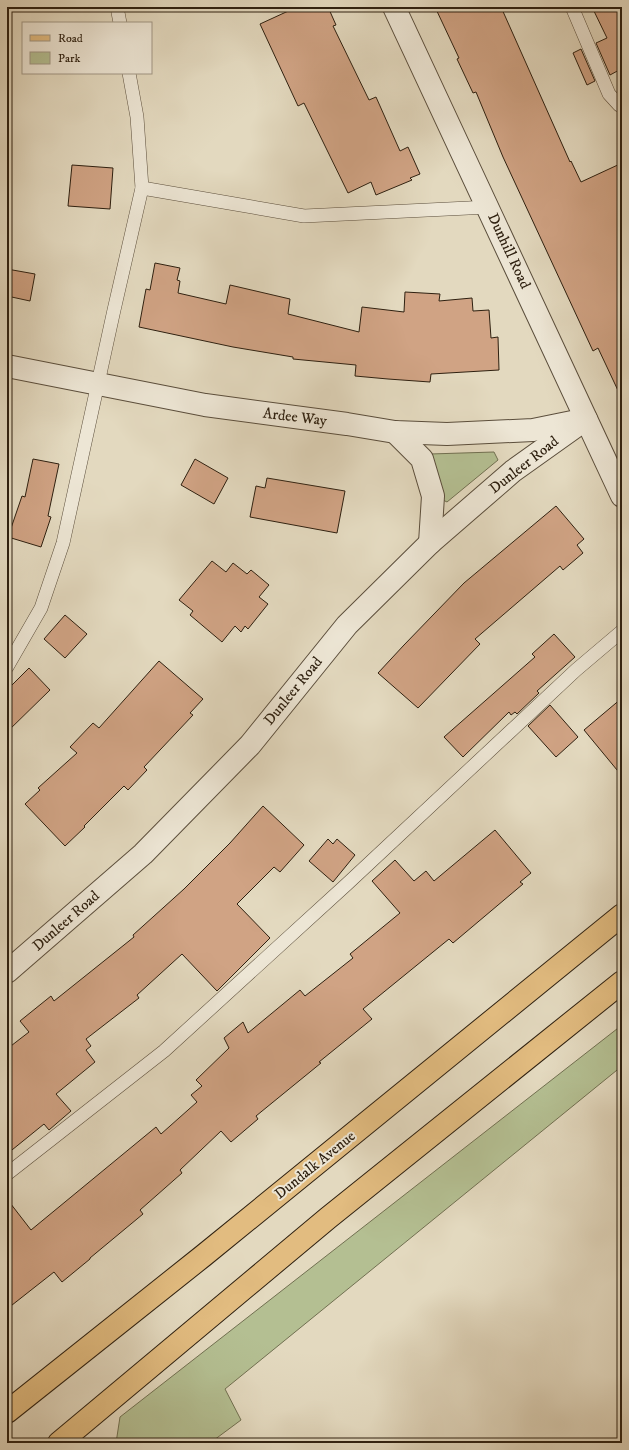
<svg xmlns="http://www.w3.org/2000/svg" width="629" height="1450" viewBox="0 0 629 1450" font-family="'IM FELL DW Pica',serif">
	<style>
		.green { fill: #b4bf92; stroke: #717051 }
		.building { fill: #d0a384; stroke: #2e2010 }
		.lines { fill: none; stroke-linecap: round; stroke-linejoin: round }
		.service-casing { stroke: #5b4e3c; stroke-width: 14 }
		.minor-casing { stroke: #5b4e3c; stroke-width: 24 }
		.primary-casing { stroke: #2e2010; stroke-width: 24 }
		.service { stroke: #ede6d5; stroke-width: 13 }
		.minor { stroke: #ede6d5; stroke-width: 22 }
		.primary { stroke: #e2bc80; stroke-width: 22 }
		.labels { text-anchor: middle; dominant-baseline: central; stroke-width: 4; stroke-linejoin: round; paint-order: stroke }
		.street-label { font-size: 15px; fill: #2e2010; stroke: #ede6d5 }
	</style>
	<rect width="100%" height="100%" fill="#e3d9bf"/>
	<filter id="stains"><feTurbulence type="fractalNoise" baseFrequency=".005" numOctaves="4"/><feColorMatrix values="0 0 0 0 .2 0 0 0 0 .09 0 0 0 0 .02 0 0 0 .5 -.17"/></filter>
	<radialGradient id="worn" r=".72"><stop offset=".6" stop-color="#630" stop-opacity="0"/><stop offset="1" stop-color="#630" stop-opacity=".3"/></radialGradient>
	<g class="green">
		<path d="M 494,452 L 498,460 L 447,502 L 441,499 L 430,454 Z"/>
		<path d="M 622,1025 L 622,1066 L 225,1389 L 241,1420 L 210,1443 L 116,1443 L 120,1417 Z"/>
	</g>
	<g class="building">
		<path d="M 297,7 L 328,7 L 336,25 L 333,26 L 369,100 L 376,97 L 400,151 L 408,147 L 420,174 L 410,178 L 412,180 L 376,195 L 371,182 L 348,193 L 304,103 L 298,106 L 260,24 Z"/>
		<path d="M 435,7 L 501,7 L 570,162 L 571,161 L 581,182 L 622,163 L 622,399 L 598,348 L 593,351 L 503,157 L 476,92 L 473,93 L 457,59 L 459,58 Z"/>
		<path d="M 592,7 L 622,7 L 622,70 L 621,69 L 610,75 L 596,43 L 607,38 Z"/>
		<path d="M 581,49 L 595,81 L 587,85 L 573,53 Z"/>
		<path d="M 72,165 L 113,168 L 110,209 L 68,206 Z"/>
		<path d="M 155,263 L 180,268 L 177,280 L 180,281 L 178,293 L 226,304 L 230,285 L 290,299 L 288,314 L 359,332 L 362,307 L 404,312 L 405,292 L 440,294 L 439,301 L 472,298 L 473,311 L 489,310 L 491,338 L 498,337 L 499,370 L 431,374 L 430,382 L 388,379 L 355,376 L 356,365 L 293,359 L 293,357 L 233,347 L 139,327 L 146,289 L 150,290 Z"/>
		<path d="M 7,269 L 35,274 L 30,301 L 7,296 Z"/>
		<path d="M 33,459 L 59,464 L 48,516 L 51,517 L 41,547 L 8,537 L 22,496 L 25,497 Z"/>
		<path d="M 195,459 L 228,478 L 214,504 L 181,485 Z"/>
		<path d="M 267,478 L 345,491 L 337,533 L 250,517 L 256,486 L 265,488 Z"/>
		<path d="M 556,506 L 584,539 L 577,545 L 583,553 L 563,570 L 560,566 L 475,639 L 480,644 L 418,708 L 378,673 L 404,645 L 464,583 Z"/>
		<path d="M 212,561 L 226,572 L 233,563 L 247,574 L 251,570 L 269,585 L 259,597 L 268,604 L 248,629 L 245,626 L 241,632 L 235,626 L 222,642 L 190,615 L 193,611 L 179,600 Z"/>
		<path d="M 65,615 L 87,634 L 65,658 L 44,639 Z"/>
		<path d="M 554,634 L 575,657 L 537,691 L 539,693 L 517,714 L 515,712 L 511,715 L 509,712 L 463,757 L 444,737 L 535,657 L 532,654 Z"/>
		<path d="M 159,661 L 203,699 L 190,713 L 193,715 L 144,767 L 147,770 L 128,790 L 124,786 L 84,826 L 85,827 L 65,846 L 25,804 L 40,790 L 38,788 L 77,753 L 70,747 L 93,723 L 99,728 Z"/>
		<path d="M 29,668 L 50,690 L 7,732 L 7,690 Z"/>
		<path d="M 622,698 L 622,776 L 584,730 Z"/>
		<path d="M 550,705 L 578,737 L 556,757 L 528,726 Z"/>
		<path d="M 263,806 L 304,845 L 280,872 L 274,867 L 237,904 L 270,938 L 217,991 L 182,954 L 137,995 L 139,998 L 86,1039 L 91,1046 L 86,1050 L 95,1062 L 56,1094 L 71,1111 L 49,1130 L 44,1124 L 7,1154 L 7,1049 L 29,1032 L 20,1021 L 51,996 L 54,1001 L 134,937 L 133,935 L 184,889 L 230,843 Z"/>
		<path d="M 495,830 L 531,873 L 520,882 L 523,884 L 453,943 L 449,939 L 363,1009 L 372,1019 L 319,1062 L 321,1063 L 256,1116 L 258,1119 L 231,1142 L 221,1131 L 180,1170 L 182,1173 L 140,1210 L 143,1214 L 90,1258 L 90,1259 L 62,1282 L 54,1272 L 7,1309 L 7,1199 L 31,1230 L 156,1127 L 161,1134 L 197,1102 L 191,1095 L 202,1086 L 196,1080 L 229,1048 L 224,1038 L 243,1022 L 248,1033 L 300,990 L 305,996 L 353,958 L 350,954 L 400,913 L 372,881 L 395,860 L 414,881 L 426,871 L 434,881 Z"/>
		<path d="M 328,839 L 333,844 L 337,839 L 355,855 L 333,882 L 309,861 Z"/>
	</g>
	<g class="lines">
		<g class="service-casing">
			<g id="service">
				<path d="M 117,7 L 120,23"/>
				<path d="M 572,7 L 609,94 L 619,105 L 622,106"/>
				<path d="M 142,188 L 304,216 L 489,207"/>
				<path d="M 7,667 L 41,608 L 63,543 L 114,310 L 142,188 L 137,117 L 129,73"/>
				<path d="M 7,1174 L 164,1051 L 347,884 L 576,670 L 622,631"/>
			</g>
		</g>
		<g class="minor-casing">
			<g id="minor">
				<path d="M 394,7 L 622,496"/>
				<path d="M 7,366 L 205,405 L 347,424 L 395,432 L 447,434 L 533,430 L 577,421"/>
				<path d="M 395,432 L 422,459 L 433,496 L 430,543"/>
				<path d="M 7,972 L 143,854 L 250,745 L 347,625 L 430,543 L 513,471 L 586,419"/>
			</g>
		</g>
		<g class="primary-casing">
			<g id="primary">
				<path d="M 7,1412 L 203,1256 L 622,915"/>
				<path d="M 59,1443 L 328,1218 L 622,982"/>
			</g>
		</g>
		<use href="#service" class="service"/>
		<use href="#minor" class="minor"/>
		<use href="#primary" class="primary"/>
	</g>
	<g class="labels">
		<g class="street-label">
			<text transform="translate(509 251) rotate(65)">Dunhill Road</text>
			<text transform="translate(295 417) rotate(7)">Ardee Way</text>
			<text transform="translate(524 465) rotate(-38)">Dunleer Road</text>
			<text transform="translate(293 691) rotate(-51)">Dunleer Road</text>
			<text transform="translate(66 921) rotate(-41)">Dunleer Road</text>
			<text transform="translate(315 1165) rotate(-39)">Dundalk Avenue</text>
		</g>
	</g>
	<rect width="629" height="1450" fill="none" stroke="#e3d9bf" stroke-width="24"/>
	<rect x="8" y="8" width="613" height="1434" fill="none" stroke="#2e2010" stroke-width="2"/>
	<rect x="12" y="12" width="605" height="1426" fill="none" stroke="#2e2010"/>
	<rect x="22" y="22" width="130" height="52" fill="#ede6d5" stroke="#a19786"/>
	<rect x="30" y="35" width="20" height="6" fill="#e2bc80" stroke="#a19786"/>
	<text x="58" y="42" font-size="12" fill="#2e2010">Road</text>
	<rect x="30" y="52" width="20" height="12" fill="#b4bf92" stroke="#a19786"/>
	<text x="58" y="62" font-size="12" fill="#2e2010">Park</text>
	<rect width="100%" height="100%" filter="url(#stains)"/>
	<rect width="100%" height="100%" fill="url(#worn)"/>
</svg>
